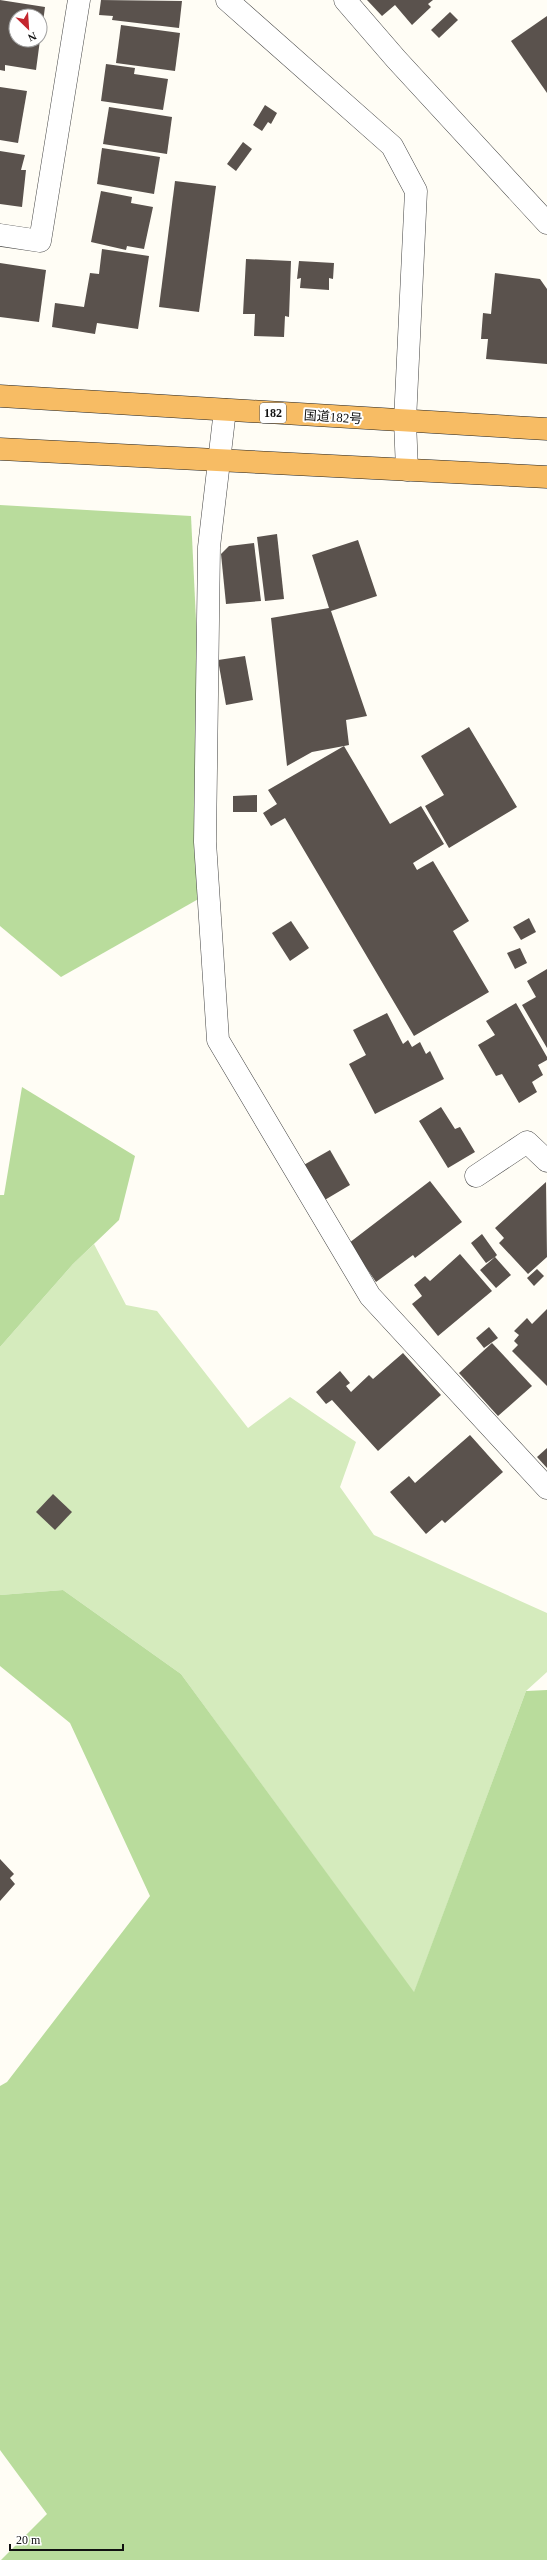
<svg xmlns="http://www.w3.org/2000/svg" width="547" height="2560" font-family="'Times New Roman','Noto Sans JP',serif">
	<style>
		.green { fill: #d5ebbd }
		.forest { fill: #b9dc9c }
		.building { fill: #5a524d }
		.lines { fill: none; stroke-linecap: round; stroke-linejoin: round }
		.minor-casing { stroke: #444; stroke-width: 23 }
		.tertiary-casing { stroke: #444; stroke-width: 23 }
		.trunk-casing { stroke: #222; stroke-width: 23 }
		.minor { stroke: #fff; stroke-width: 22 }
		.tertiary { stroke: #fff; stroke-width: 22 }
		.trunk { stroke: #f7bc64; stroke-width: 22 }
		.labels { text-anchor: middle; dominant-baseline: central; stroke-width: 4; stroke-linejoin: round; paint-order: stroke }
		.shield { fill: #fff; stroke: #585858; stroke-width: 1 }
		.shield-label { font-size: 12px; font-weight: bold; fill: #111 }
		.street-label { font-size: 13px; fill: #111; stroke: #fff }
	</style>
	<rect width="100%" height="100%" fill="#fffdf5"/>
	<polygon class="green" points="94,1244 126,1305 157,1311 248,1428 290,1397 356,1442 340,1487 374,1535 547,1613 547,1672 526,1691 414,1993 181,1674 63,1590 0,1595 0,1347 73,1264"/>
	<g class="forest">
		<polygon points="0,505 191,516 209,893 61,977 0,926"/>
		<polygon points="22,1087 135,1156 119,1220 73,1264 0,1347 0,1195 4,1195"/>
		<polygon points="63,1590 181,1674 414,1992 526,1691 547,1690 547,2560 1,2560 47,2514 0,2450 0,2086 7,2082 150,1896 70,1723 0,1666 0,1595"/>
	</g>
	<g class="building">
		<polygon points="0,0 45,7 41,37 40,16 16,16 16,40 40,40 36,70 5,65 5,71 0,70"/>
		<polygon points="101,0 182,1 179,28 112,20 113,16 99,15"/>
		<polygon points="367,0 433,0 428,4 431,7 412,25 395,5 382,16"/>
		<polygon points="450,12 458,20 439,38 431,30"/>
		<polygon points="547,16 547,93 511,41"/>
		<polygon points="121,25 180,33 175,71 116,63"/>
		<polygon points="106,64 135,68 134,74 168,79 163,110 101,101"/>
		<polygon points="0,87 27,91 18,143 0,140"/>
		<polygon points="265,105 277,113 271,124 268,122 262,131 253,125"/>
		<polygon points="109,107 172,117 167,154 103,144"/>
		<polygon points="243,142 252,149 236,171 227,164"/>
		<polygon points="102,148 160,157 154,194 97,184"/>
		<polygon points="0,151 25,155 21,170 26,170 22,207 0,204"/>
		<polygon points="175,181 216,186 199,312 159,307"/>
		<polygon points="101,191 132,197 131,203 153,207 144,249 127,246 126,250 91,242"/>
		<polygon points="102,249 149,256 138,329 97,323 95,334 52,327 55,303 84,307 90,273 99,274"/>
		<polygon points="246,259 291,261 289,317 285,316 284,337 254,336 255,314 243,314"/>
		<polygon points="299,261 334,263 333,279 329,278 329,290 300,288 301,278 297,279"/>
		<polygon points="0,263 46,270 39,322 0,317"/>
		<polygon points="495,273 540,279 547,289 547,364 486,359 488,339 481,339 483,313 491,314"/>
		<polygon points="277,534 284,599 265,601 257,537"/>
		<polygon points="358,540 377,596 331,611 367,716 346,720 349,745 344,746 390,824 421,806 444,844 413,863 417,870 433,861 469,921 453,931 489,992 414,1036 285,818 271,826 263,813 277,804 268,790 344,746 312,752 287,766 271,618 329,608 312,555"/>
		<polygon points="254,543 261,601 226,604 221,554 229,546"/>
		<polygon points="245,656 253,700 226,705 218,660"/>
		<polygon points="469,727 517,807 449,848 425,806 444,795 421,756"/>
		<polygon points="257,795 257,812 233,812 233,796"/>
		<polygon points="529,918 536,932 521,940 513,927"/>
		<polygon points="291,921 309,948 290,961 272,933"/>
		<polygon points="520,948 527,963 515,969 507,953"/>
		<polygon points="547,969 547,1048 522,1005 536,997 527,981"/>
		<polygon points="516,1003 547,1057 547,1060 538,1065 543,1075 532,1082 537,1092 519,1103 502,1074 496,1076 478,1045 495,1035 486,1021"/>
		<polygon points="387,1013 403,1044 408,1040 412,1047 420,1042 426,1054 430,1051 444,1079 375,1114 349,1064 366,1055 353,1030"/>
		<polygon points="441,1107 455,1129 460,1127 475,1152 448,1168 419,1121"/>
		<polygon points="330,1150 350,1185 323,1201 302,1166"/>
		<polygon points="430,1181 462,1222 415,1258 413,1255 376,1282 349,1243"/>
		<polygon points="546,1182 547,1257 528,1274 499,1243 504,1238 495,1228"/>
		<polygon points="482,1234 497,1255 495,1257 511,1275 496,1288 480,1270 495,1257 486,1263 471,1243"/>
		<polygon points="460,1254 492,1291 438,1336 412,1304 422,1296 414,1285 425,1276 430,1281"/>
		<polygon points="537,1269 544,1276 534,1286 527,1278"/>
		<polygon points="547,1309 547,1386 512,1351 518,1345 514,1341 519,1335 514,1331 527,1318 532,1324"/>
		<polygon points="489,1327 498,1338 484,1348 476,1338"/>
		<polygon points="492,1343 532,1386 498,1416 459,1373"/>
		<polygon points="403,1353 441,1395 378,1451 332,1400 326,1404 316,1392 340,1371 350,1383 346,1386 351,1392 369,1375 373,1379"/>
		<polygon points="470,1435 503,1472 445,1523 442,1520 426,1534 390,1492 409,1476 415,1483"/>
		<polygon points="547,1448 547,1468 537,1457"/>
		<polygon points="53,1494 72,1512 55,1530 36,1512"/>
		<polygon points="0,1859 14,1874 10,1878 15,1884 0,1901"/>
	</g>
	<g class="lines">
		<g class="minor-casing">
			<g id="minor">
				<polyline points="345,0 396,59 547,223"/>
				<polyline points="0,235 40,241 79,0"/>
				<polyline points="225,410 209,547 205,842 218,1040 370,1296 547,1488"/>
				<polyline points="476,1176 527,1142 547,1161"/>
			</g>
		</g>
		<g class="tertiary-casing">
			<polyline id="tertiary" points="227,0 392,146 416,191 405,421 407,470"/>
		</g>
		<g class="trunk-casing">
			<g id="trunk">
				<polyline points="0,396 547,429"/>
				<polyline points="0,449 547,477"/>
			</g>
		</g>
		<use href="#minor" class="minor"/>
		<use href="#tertiary" class="tertiary"/>
		<use href="#trunk" class="trunk"/>
	</g>
	<g class="labels">
		<rect class="shield" x="260" y="403" width="26" height="20" rx="3"/>
		<g class="shield-label">
			<text x="273" y="413">182</text>
		</g>
		<g class="street-label">
			<text transform="translate(333 417) rotate(4)">国道182号</text>
		</g>
	</g>
	<g transform="translate(28 28) rotate(155)"><circle r="19" fill="#ffffff" stroke="#a0a0a0"/>
	<path d="M0-3L7 15L0 10L-7 15Z" fill="#c4262e"/>
	<text y="-6" font-size="11" font-weight="bold" text-anchor="middle" fill="#111111">N</text>
	</g>
	<path d="M10 2544v6h113v-6" fill="none" stroke="#111111" stroke-width="2"/>
	<text x="16" y="2544" font-size="12" fill="#111111" stroke="#ffffff" stroke-width="3" paint-order="stroke">20 m</text>
</svg>
